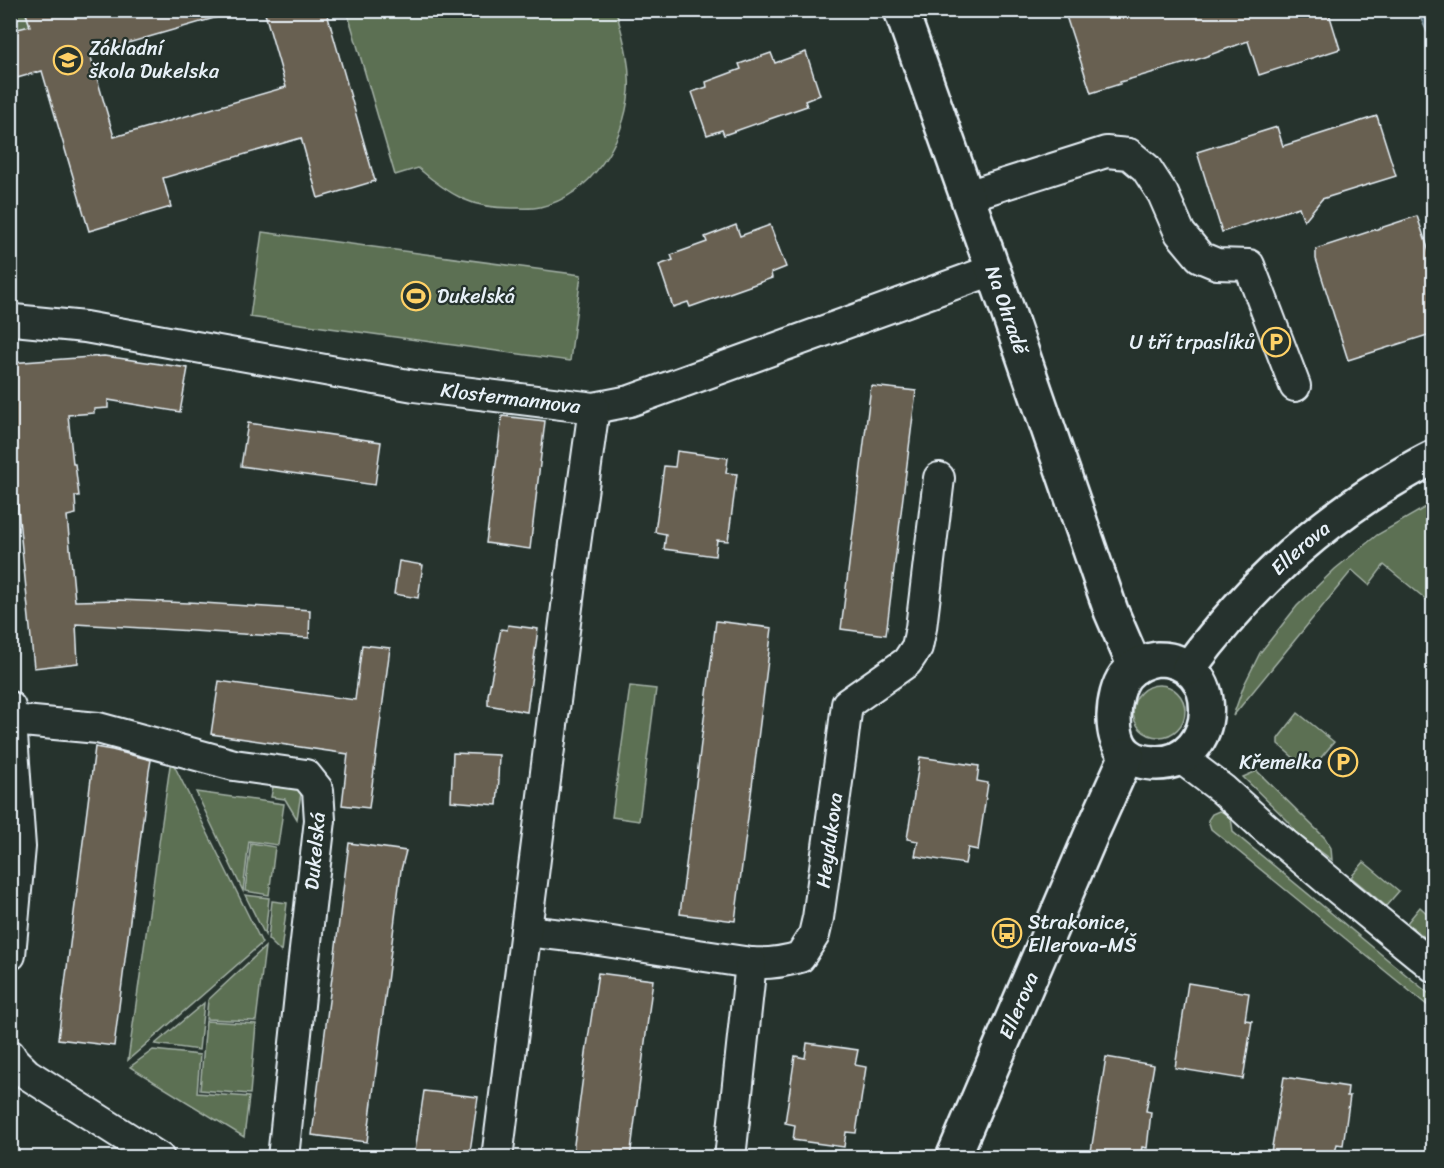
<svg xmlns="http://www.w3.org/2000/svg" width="1444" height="1168" font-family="Sriracha,sans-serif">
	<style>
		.green { fill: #5c6f52; stroke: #a2b0a5; stroke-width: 1.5 }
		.water { fill: #4f6974; stroke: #8c9fa9; stroke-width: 1.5 }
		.building { fill: #686151; stroke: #e8f1f8; stroke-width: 1.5 }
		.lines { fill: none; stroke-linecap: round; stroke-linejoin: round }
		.minor-casing { stroke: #e8f1f8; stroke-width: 34 }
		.tertiary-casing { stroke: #e8f1f8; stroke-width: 38 }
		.minor { stroke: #26332d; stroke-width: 30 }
		.tertiary { stroke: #26332d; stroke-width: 33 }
		.labels { text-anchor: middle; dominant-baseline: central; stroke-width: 4.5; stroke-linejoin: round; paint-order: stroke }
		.poi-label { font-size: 20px; fill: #e8f1f8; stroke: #26332d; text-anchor: start }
		.street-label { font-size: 20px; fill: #e8f1f8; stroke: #26332d }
	</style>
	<rect width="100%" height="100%" fill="#26332d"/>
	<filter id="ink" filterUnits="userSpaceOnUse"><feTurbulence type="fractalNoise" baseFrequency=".0167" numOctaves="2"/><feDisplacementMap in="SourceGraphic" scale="12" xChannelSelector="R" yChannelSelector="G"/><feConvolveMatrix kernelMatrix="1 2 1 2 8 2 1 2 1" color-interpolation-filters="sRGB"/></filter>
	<g filter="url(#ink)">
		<g class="green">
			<polygon points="11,11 25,11 30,26 11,31"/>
			<path d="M 347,11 L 616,11 C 623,37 631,63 629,91 C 624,142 592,195 540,207 C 531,209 521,208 512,208 C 496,208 478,206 463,199 C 446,191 432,180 418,168 L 395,175 Z"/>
			<polygon points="262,232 581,275 570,361 250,317"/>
			<polygon points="1433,503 1433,605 1384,565 1369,585 1352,570 1233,716 1244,685 1260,653 1297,606 1335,569 1377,535"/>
			<circle cx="1159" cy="711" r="26"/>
			<polygon points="630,686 656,689 639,821 612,817"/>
			<polygon points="1298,713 1334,742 1314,766 1311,768 1304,767 1278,744 1278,739 1280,736"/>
			<polygon points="171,759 262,943 128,1060"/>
			<polygon points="1257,771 1325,838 1331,848 1332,860 1296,833 1288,821 1243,777"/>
			<polygon points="275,776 303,780 297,819 285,799 271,797"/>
			<polygon points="196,792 284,804 278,845 249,841 243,891"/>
			<path d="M 1219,811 C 1231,813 1232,821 1233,832 L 1433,997 L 1433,1010 L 1211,829 L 1208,820 L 1212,814 Z"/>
			<polygon points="251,843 275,847 269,895 245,891"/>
			<polygon points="1364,862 1399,891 1386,906 1351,877"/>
			<polygon points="245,895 269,898 265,935"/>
			<polygon points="272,901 287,903 281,952 268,939"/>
			<polygon points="1420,907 1433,919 1433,944 1407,923"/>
			<polygon points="265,947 256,1021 206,1019 208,1000"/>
			<polygon points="204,1003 199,1050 155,1044"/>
			<polygon points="206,1021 256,1024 250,1094 200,1090"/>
			<polygon points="153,1050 200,1055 197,1093 249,1097 244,1137 130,1067"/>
		</g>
		<polygon class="water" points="1417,11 1433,11 1433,44"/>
		<g class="building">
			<polygon points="25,10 217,10 218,17 90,54 114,137 286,87 264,10 326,10 375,181 318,198 301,138 163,178 171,207 89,231 42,71 10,80 10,31 30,26"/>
			<polygon points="1064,10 1328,10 1340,49 1259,75 1248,41 1196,60 1120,82 1120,84 1091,93"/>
			<polygon points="806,52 820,95 805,101 807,106 724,135 722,130 707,135 692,92 707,87 706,82 741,69 739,64 771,53 775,63"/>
			<polygon points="1377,116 1396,176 1322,199 1304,221 1299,207 1222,232 1197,152 1277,127 1283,146"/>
			<polygon points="1417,216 1434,266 1434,333 1348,360 1316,259 1316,249"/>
			<polygon points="736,225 740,236 770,225 786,267 771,273 772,278 690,307 688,302 673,307 659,265 673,260 671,255 707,242 705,237"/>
			<polygon points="104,356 188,368 180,412 108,400 108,408 94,409 94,413 68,415 73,464 75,464 79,496 75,496 76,514 67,516 75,601 119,600 189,603 189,602 310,610 309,638 76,624 78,663 34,668 19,519 10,411 10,363"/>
			<polygon points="871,386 916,391 886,635 841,629"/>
			<polygon points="502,416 545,421 530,549 486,543"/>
			<polygon points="248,423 381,442 375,485 241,466"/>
			<polygon points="677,451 728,458 726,473 737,474 728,541 717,540 715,556 664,549 666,534 655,532 664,466 675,467"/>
			<polygon points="399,561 423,565 418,598 394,594"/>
			<polygon points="716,621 772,628 735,921 680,914"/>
			<polygon points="508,625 538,629 527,712 488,705 488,695 501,629 507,630"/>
			<polygon points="362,645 390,648 369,808 342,805 348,754 211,734 219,681 355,700"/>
			<polygon points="95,747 112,750 151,760 149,771 114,1046 58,1039"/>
			<polygon points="453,753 499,755 498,779 499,779 497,805 451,801"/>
			<polygon points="920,757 979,766 977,781 988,783 978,850 968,848 965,864 915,856 918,841 907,839"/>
			<polygon points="349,843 406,851 401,870 367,1142 312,1135"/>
			<polygon points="598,973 653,980 630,1158 574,1158 573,1152 587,1046"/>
			<polygon points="1188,983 1249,993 1245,1020 1252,1021 1243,1079 1175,1068"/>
			<polygon points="807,1043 858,1050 855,1065 866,1067 856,1133 846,1132 844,1147 793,1140 795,1125 785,1123 795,1056 805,1058"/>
			<polygon points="1106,1057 1154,1065 1146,1111 1151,1112 1147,1148 1142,1147 1140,1158 1090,1158"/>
			<polygon points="1284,1077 1348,1087 1347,1096 1350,1096 1343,1145 1337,1144 1334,1158 1270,1158"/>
			<polygon points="424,1091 478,1097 469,1158 414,1158"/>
		</g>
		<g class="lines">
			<g class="minor-casing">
				<g id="minor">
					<polyline points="967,196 1106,152 1129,154 1146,168 1163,194 1180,233 1200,257 1217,264 1249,265 1295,386"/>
					<path id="s1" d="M 10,321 L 14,320 L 85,327 L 414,386 L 594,408 L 630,401 L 993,270"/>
					<polyline points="10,707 20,847 10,955"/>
					<polyline points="12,720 98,728 234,765 306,775 318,790 320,820 302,976 283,1158"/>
					<polyline points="1181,758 1222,789 1262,825 1331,883 1434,967"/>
					<path id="s2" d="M 526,931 L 579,937 L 751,963 C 768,964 784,962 800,957 L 814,935 L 818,918 L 841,753 L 847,704 L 907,662 L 917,647 L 921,628 L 939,478"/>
					<polyline points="10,1055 13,1060 27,1074 159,1158"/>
					<polyline points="497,1158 575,544 594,408"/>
					<polyline points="730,1158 751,963"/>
				</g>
			</g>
			<g class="tertiary-casing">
				<g id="tertiary">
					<path id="s3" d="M 901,10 L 1008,312 L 1111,611 L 1135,667"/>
					<path d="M 1157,659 C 1226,658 1220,763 1157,763 C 1147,763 1135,761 1127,754 C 1108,739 1112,694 1125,676 C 1133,666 1145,661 1157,659 Z"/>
					<path id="s4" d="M 1189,668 C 1243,595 1308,532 1386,484 C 1401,475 1417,465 1434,457"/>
					<path id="s5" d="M 953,1158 L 1091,835 L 1127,755"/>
				</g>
			</g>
			<use href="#minor" class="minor"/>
			<use href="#tertiary" class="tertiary"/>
		</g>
	</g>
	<defs>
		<g id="school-ring" transform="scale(1.5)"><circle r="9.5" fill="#26332d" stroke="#ffd166" stroke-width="1.5"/><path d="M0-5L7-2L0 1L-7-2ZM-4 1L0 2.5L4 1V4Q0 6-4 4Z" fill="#ffd166"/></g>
		<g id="stadium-ring" transform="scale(1.5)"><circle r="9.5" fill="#26332d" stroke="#ffd166" stroke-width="1.5"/><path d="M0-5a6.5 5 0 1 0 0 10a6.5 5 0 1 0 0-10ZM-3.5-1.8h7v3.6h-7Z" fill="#ffd166"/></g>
		<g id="parking-ring" transform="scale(1.5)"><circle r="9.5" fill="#26332d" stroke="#ffd166" stroke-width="1.5"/><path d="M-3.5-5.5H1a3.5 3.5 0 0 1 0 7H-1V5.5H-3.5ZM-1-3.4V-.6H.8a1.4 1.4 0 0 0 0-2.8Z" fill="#ffd166"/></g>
		<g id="bus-ring" transform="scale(1.5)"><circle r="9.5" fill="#26332d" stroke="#ffd166" stroke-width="1.5"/><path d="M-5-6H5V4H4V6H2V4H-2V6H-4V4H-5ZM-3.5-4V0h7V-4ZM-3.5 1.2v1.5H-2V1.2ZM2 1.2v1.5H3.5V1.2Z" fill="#ffd166"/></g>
	</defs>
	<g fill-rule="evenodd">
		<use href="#school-ring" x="68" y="60"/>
		<use href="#stadium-ring" x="416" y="296"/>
		<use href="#parking-ring" x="1276" y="342"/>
		<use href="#parking-ring" x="1343" y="762"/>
		<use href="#bus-ring" x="1007" y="933"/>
	</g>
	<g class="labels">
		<g class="poi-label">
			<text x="89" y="48">Základní<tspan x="89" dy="23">škola Dukelska</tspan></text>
			<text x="437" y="296">Dukelská</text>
			<text x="1255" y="342" text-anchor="end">U tří trpaslíků</text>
			<text x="1322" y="762" text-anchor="end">Křemelka</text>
			<text x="1028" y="922">Strakonice,<tspan x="1028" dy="23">Ellerova-MŠ</tspan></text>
		</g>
		<g class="street-label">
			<text stroke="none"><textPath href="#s3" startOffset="318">Na Ohradě</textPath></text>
			<text stroke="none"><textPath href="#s1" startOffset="507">Klostermannova</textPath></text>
			<text stroke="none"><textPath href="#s4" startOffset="164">Ellerova</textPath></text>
			<text stroke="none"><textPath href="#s2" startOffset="399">Heydukova</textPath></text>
			<text transform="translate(315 851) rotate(-85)">Dukelská</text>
			<text stroke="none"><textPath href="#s5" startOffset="166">Ellerova</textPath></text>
		</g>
	</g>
	<rect width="1444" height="1168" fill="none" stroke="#26332d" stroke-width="36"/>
	<rect x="18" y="18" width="1408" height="1132" fill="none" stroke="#e8f1f8" stroke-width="2" filter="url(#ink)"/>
</svg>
